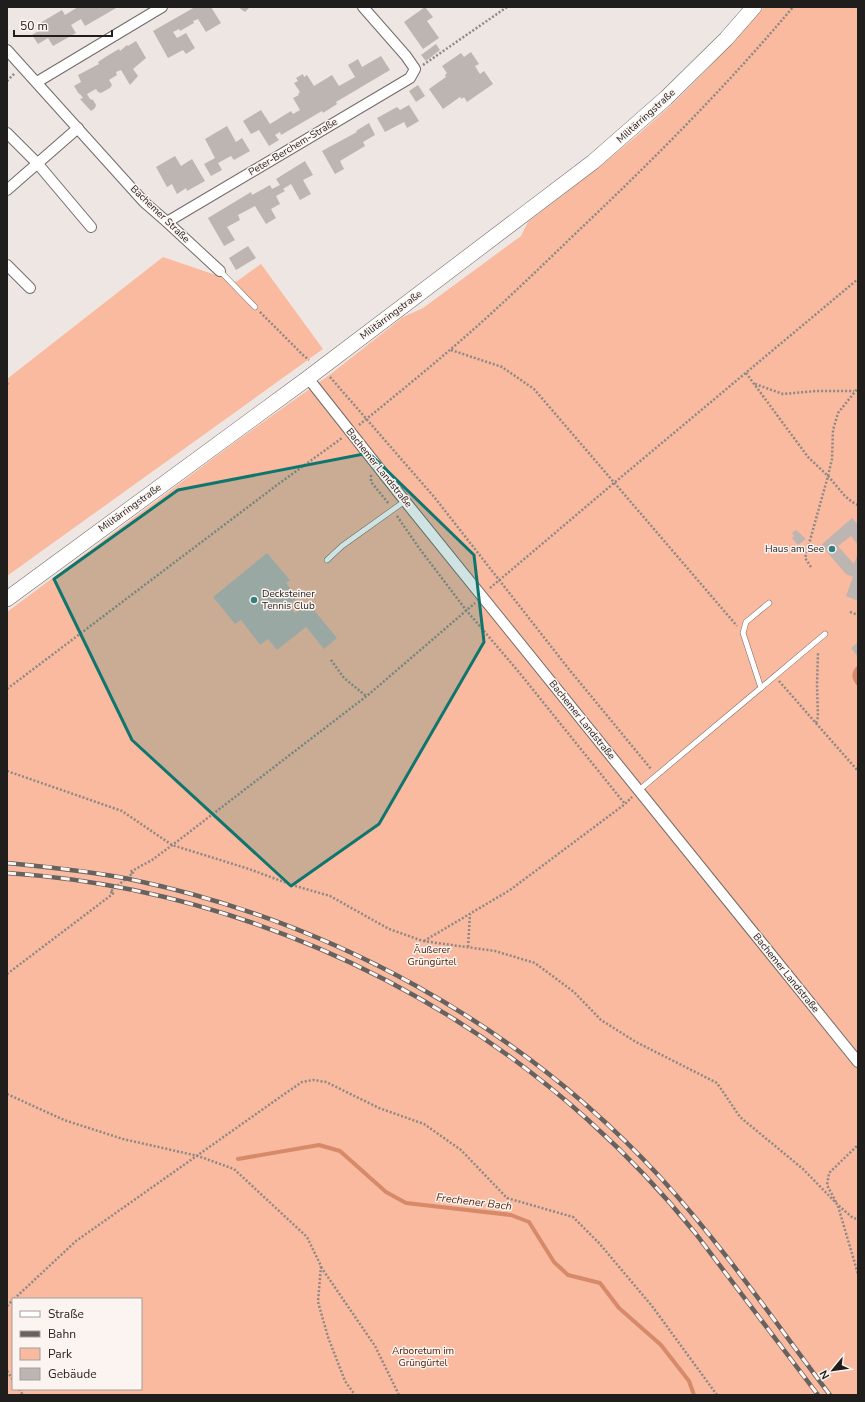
<svg xmlns="http://www.w3.org/2000/svg" width="865" height="1402" font-family="'Nunito Sans',sans-serif">
	<style>
		.green { fill: #f9ba9f; fill-rule: evenodd }
		.water { fill: #d78a69 }
		.lines { fill: none; stroke-linecap: round; stroke-linejoin: round }
		.stream { stroke: #d78a69; stroke-width: 4 }
		.building { fill: #bdb5b2 }
		.service-casing { stroke: #726b68; stroke-width: 6 }
		.minor-casing { stroke: #726b68; stroke-width: 12 }
		.secondary-casing { stroke: #726b68; stroke-width: 16 }
		.path { stroke: #8d8885; stroke-width: 2.5; stroke-dasharray: 2 2; stroke-linecap: butt }
		.service { stroke: #fff; stroke-width: 5 }
		.minor { stroke: #fff; stroke-width: 10 }
		.secondary { stroke: #fff; stroke-width: 15 }
		.rail-casing { stroke: #66625f; stroke-width: 4.5 }
		.rail { stroke: #fcf4f0; stroke-width: 3; stroke-dasharray: 9; stroke-linecap: butt }
		.marked { fill: #0f766e; fill-opacity: 0.2; stroke: #0f766e; stroke-width: 3; stroke-linejoin: round }
		.poi-dot { fill: #357e7d; stroke: #fcf4f0; stroke-width: 1.5 }
		.labels { text-anchor: middle; dominant-baseline: central; stroke-width: 3; stroke-linejoin: round; paint-order: stroke }
		.street-label { font-size: 10px; fill: #201e1c; stroke: #fcf4f0 }
		.poi-label { font-size: 10px; fill: #201e1c; stroke: #fcf4f0; text-anchor: end }
		.park-label { font-size: 10px; fill: #53220a; stroke: #fcf4f0 }
		.water-label { font-size: 11px; font-style: italic; fill: #5c2a13; stroke: #fcf4f0 }
	</style>
	<rect width="100%" height="100%" fill="#eee6e3"/>
	<g class="green">
		<path d="M 764,7 L 858,7 L 858,1395 L 7,1395 L 7,612 L 238,440 L 332,373 L 403,317 L 423,308 L 521,236 L 528,222 C 576,185 625,148 670,106 C 703,75 734,41 764,7 ZM 13,1299 L 141,1299 L 141,1389 L 13,1389 Z"/>
		<polygon points="163,257 236,282 261,264 323,349 7,576 7,379"/>
	</g>
	<path class="water" d="M 858,665 L 858,687 C 851,678 850,673 858,665 Z"/>
	<g class="lines">
		<polyline class="stream" points="238,1159 319,1145 340,1151 386,1192 406,1203 511,1215 529,1222 554,1262 568,1275 600,1283 619,1308 661,1345 689,1381 694,1395"/>
	</g>
	<g class="building">
		<polygon points="78,7 118,7 85,26 81,19 71,25 76,33 53,46 48,38 38,44 32,35 43,28 40,23 62,10 65,15"/>
		<polygon points="195,7 211,7 221,23 206,32 198,19 193,21 194,23 180,31 179,29 173,32 177,38 186,33 195,48 186,54 183,50 168,58 153,31"/>
		<polygon points="238,7 250,7 245,12"/>
		<polygon points="425,7 433,17 427,21 439,38 423,49 404,22"/>
		<polygon points="136,41 146,58 133,69 138,76 130,85 121,70 116,72 117,75 109,80 112,85 110,88 101,93 98,92 96,89 87,94 90,99 93,100 96,105 95,108 91,111 80,99 83,98 80,94 79,94 74,86 81,82 78,75 99,64 98,62 107,56 119,49 120,51 127,45 128,46"/>
		<polygon points="436,44 440,50 426,61 421,55"/>
		<polygon points="471,52 479,64 475,66 480,74 484,71 493,84 467,102 464,97 462,99 460,97 443,109 429,89 446,77 445,75 447,73 442,66 461,53 464,57"/>
		<polygon points="381,56 390,70 336,102 337,104 323,113 322,111 281,135 280,132 275,135 279,140 269,146 259,130 251,134 243,121 261,110 270,124 291,111 293,114 300,110 293,98 299,95 298,94 300,92 294,83 298,81 296,78 303,74 304,77 307,75 314,86 332,75 339,86 355,77 348,65 358,59 362,67"/>
		<polygon points="418,85 425,96 416,102 409,91"/>
		<polygon points="409,105 419,121 407,128 404,122 385,132 377,118 397,107 400,110"/>
		<polygon points="369,123 375,135 363,142 365,146 340,161 344,169 335,174 322,151 357,132 356,131"/>
		<polygon points="227,126 236,142 242,138 250,151 234,160 231,156 218,163 222,170 211,176 204,164 215,158 205,139"/>
		<polygon points="175,156 181,166 192,159 205,181 187,191 186,188 177,194 172,184 167,187 156,167"/>
		<polygon points="305,161 313,175 303,180 311,194 300,200 291,184 283,189 285,191 276,196 280,204 271,209 276,218 266,224 255,206 238,215 240,220 227,227 235,240 224,246 208,218 251,192 252,195 270,185 272,189 280,185 276,179"/>
		<polygon points="248,246 256,258 236,270 229,258"/>
		<polygon points="852,518 858,525 858,545 851,536 838,546 854,564 858,553 858,601 846,596 853,577 846,574 821,545"/>
		<polygon points="796,530 806,539 798,545 792,538 794,536 792,533"/>
		<polygon points="267,553 290,580 286,583 298,597 288,605 295,613 308,603 337,638 324,649 306,627 277,650 268,639 260,645 241,620 235,624 213,597"/>
		<polygon points="858,642 858,657 851,648"/>
	</g>
	<g class="lines">
		<g class="service-casing">
			<g id="service">
				<polyline points="220,271 255,307"/>
				<polyline points="327,560 342,546 405,501"/>
				<polyline points="761,688 743,633 746,622 769,603"/>
				<polyline points="638,791 825,634"/>
			</g>
		</g>
		<g class="minor-casing">
			<g id="minor">
				<polyline points="7,50 144,202 167,222 220,271"/>
				<polyline points="37,82 162,7"/>
				<polyline points="7,133 37,163 91,227"/>
				<polyline points="7,190 78,128"/>
				<polyline points="167,222 410,78 415,69 406,56 363,7"/>
				<polyline points="7,265 30,288"/>
				<polyline points="308,378 405,501 858,1062"/>
			</g>
		</g>
		<g class="secondary-casing">
			<polyline id="secondary" points="7,599 308,378 593,162 666,98 726,39 754,7"/>
		</g>
		<g class="path">
			<polyline points="423,65 507,7"/>
			<polyline points="7,81 14,74"/>
			<polyline points="260,312 303,355 309,360"/>
			<polyline points="451,350 502,367 534,389 737,626"/>
			<polyline points="746,373 808,457 828,476 845,496 852,502 858,505"/>
			<polyline points="330,377 435,498 568,668 651,769"/>
			<polyline points="7,383 8,385 7,386"/>
			<polyline points="755,384 783,394 816,391 854,391"/>
			<path d="M 359,425 C 401,391 444,356 484,320 C 516,291 546,262 577,232 C 652,161 726,87 793,7"/>
			<polyline points="371,475 371,482 389,504"/>
			<polyline points="397,516 419,548 466,610 518,671 625,804"/>
			<polyline points="811,567 805,558 828,476 832,459 833,430 838,413 858,388"/>
			<polyline points="490,588 614,483 858,279"/>
			<polyline points="850,612 858,615"/>
			<polyline points="331,660 344,678 366,696"/>
			<polyline points="779,681 858,771"/>
			<polyline points="7,689 277,485 342,438"/>
			<polyline points="816,723 818,717 817,685 818,652"/>
			<polyline points="7,771 122,811 172,845 249,869 292,885 330,896 389,929 423,941 495,951 535,963 574,992 601,1020 636,1042 717,1083 740,1117 803,1169 838,1205 853,1218 858,1219"/>
			<polyline points="424,941 510,890 625,804 632,797"/>
			<polyline points="468,947 470,914"/>
			<polyline points="7,974 114,893 110,892 133,873 130,872 152,860 179,840 368,695 475,603"/>
			<polyline points="7,1094 64,1120 123,1139 198,1156 234,1169 307,1237 321,1266 318,1302 328,1337 345,1381 355,1395"/>
			<polyline points="836,1202 827,1185 829,1173 858,1145"/>
			<polyline points="838,1206 858,1274"/>
			<polyline points="321,1267 375,1346 399,1395"/>
			<polyline points="14,1299 76,1241 283,1095 302,1082 313,1080 326,1082 379,1108 424,1124 461,1150 507,1198 573,1217 599,1243 652,1306 717,1395"/>
			<polyline points="7,1306 13,1300"/>
			<polyline points="7,1371 13,1380"/>
			<polyline points="19,1389 23,1395"/>
		</g>
		<use href="#service" class="service"/>
		<use href="#minor" class="minor"/>
		<use href="#secondary" class="secondary"/>
		<g class="rail-casing">
			<g id="rail">
				<path d="M 7,863 C 48,867 89,871 129,879 C 331,921 520,1025 660,1177 C 722,1245 775,1322 830,1395"/>
				<path d="M 7,873 C 221,887 429,977 588,1120 C 627,1155 663,1193 696,1234 L 818,1395"/>
			</g>
		</g>
		<use href="#rail" class="rail"/>
	</g>
	<path class="marked" d="M 369,453 L 474,555 L 484,642 L 379,824 L 291,886 L 132,740 L 54,579 L 178,490 Z"/>
	<g class="poi-dot">
		<circle cx="832" cy="549" r="4"/>
		<circle cx="254" cy="600" r="4"/>
	</g>
	<g class="labels">
		<g class="street-label">
			<text transform="translate(646 116) rotate(-42)">Militärringstraße</text>
			<text transform="translate(293 147) rotate(-31)">Peter-Berchem-Straße</text>
			<text transform="translate(160 214) rotate(44)">Bachemer Straße</text>
			<text transform="translate(391 315) rotate(-37)">Militärringstraße</text>
			<text transform="translate(379 468) rotate(51)">Bachemer Landstraße</text>
			<text transform="translate(130 508) rotate(-36)">Militärringstraße</text>
			<text transform="translate(582 720) rotate(51)">Bachemer Landstraße</text>
			<text transform="translate(786 973) rotate(51)">Bachemer Landstraße</text>
		</g>
		<g class="poi-label">
			<text x="824" y="549">Haus am See</text>
			<text x="262" y="594" text-anchor="start">Decksteiner<tspan x="262" dy="12">Tennis Club</tspan></text>
		</g>
		<g class="park-label">
			<text x="432" y="950">Äußerer<tspan x="432" dy="12">Grüngürtel</tspan></text>
			<text x="423" y="1351">Arboretum im<tspan x="423" dy="12">Grüngürtel</tspan></text>
		</g>
		<g class="water-label">
			<text transform="translate(474 1202) rotate(7)">Frechener Bach</text>
		</g>
	</g>
	<rect width="865" height="1402" fill="none" stroke="#201e1c" stroke-width="16"/>
	<rect x="12" y="1298" width="130" height="92" fill="#fcf4f0" stroke="#a49e9b"/>
	<rect x="20" y="1311" width="20" height="6" fill="#ffffff" stroke="#a49e9b"/>
	<text x="48" y="1318" font-size="12" fill="#201e1c">Straße</text>
	<rect x="20" y="1331" width="20" height="6" fill="#66625f" stroke="#a49e9b"/>
	<text x="48" y="1338" font-size="12" fill="#201e1c">Bahn</text>
	<rect x="20" y="1348" width="20" height="12" fill="#f9ba9f" stroke="#a49e9b"/>
	<text x="48" y="1358" font-size="12" fill="#201e1c">Park</text>
	<rect x="20" y="1368" width="20" height="12" fill="#bdb5b2" stroke="#a49e9b"/>
	<text x="48" y="1378" font-size="12" fill="#201e1c">Gebäude</text>
	<g transform="translate(833 1370) rotate(241)" stroke="#fcf4f0" stroke-width="3" paint-order="stroke">
	<path d="M0-3L7 15L0 10L-7 15Z" fill="#201e1c"/>
	<text y="-6" font-size="11" font-weight="bold" text-anchor="middle" fill="#201e1c">N</text>
	</g>
	<path d="M14 30v6h98v-6" fill="none" stroke="#201e1c" stroke-width="2"/>
	<text x="20" y="30" font-size="12" fill="#201e1c" stroke="#fcf4f0" stroke-width="3" paint-order="stroke">50 m</text>
</svg>
